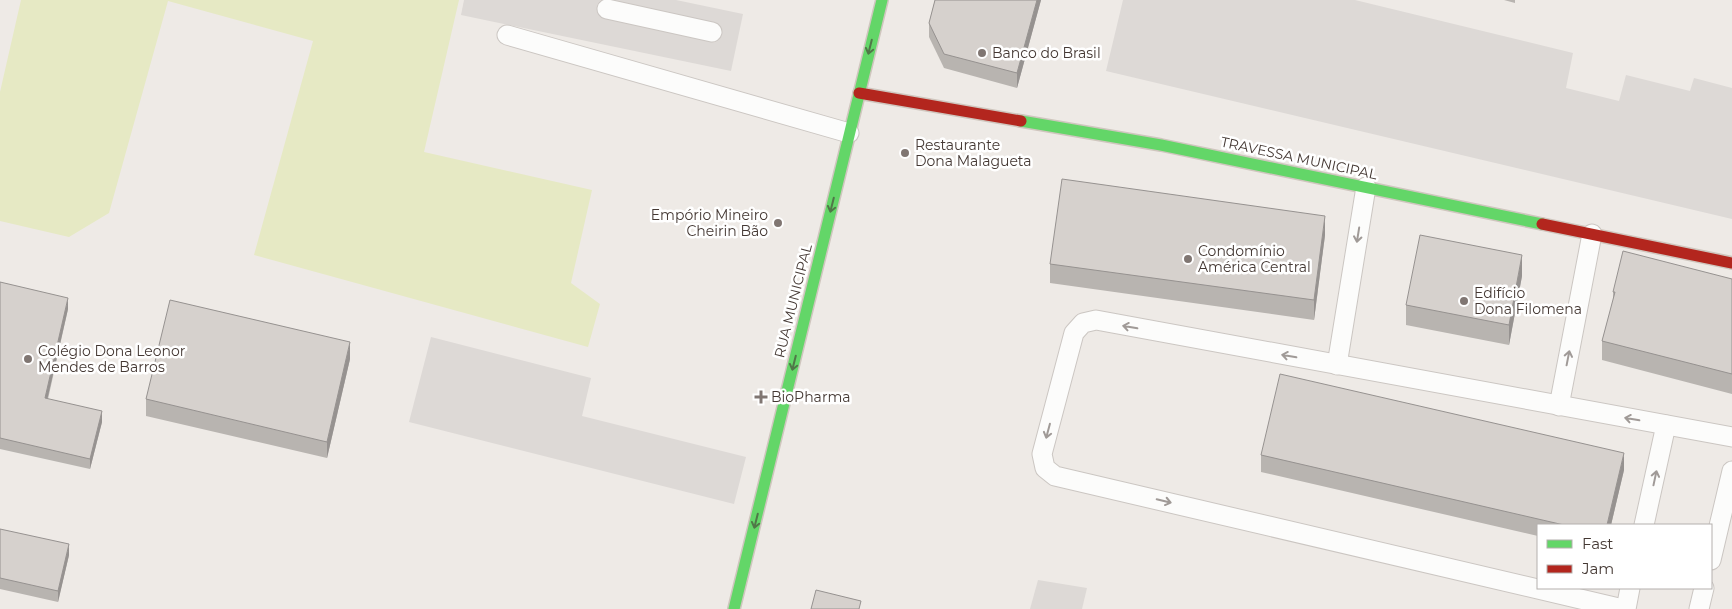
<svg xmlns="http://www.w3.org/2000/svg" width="1732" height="609" font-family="Montserrat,sans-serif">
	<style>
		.green { fill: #e6e9c4 }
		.parking { fill: #ddd9d6 }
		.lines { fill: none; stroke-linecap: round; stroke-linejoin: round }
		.lane-casing { stroke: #cbc6c2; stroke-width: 21 }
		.fast-casing { stroke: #cfc6be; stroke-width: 14 }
		.jam-casing { stroke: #cfc6be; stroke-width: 14 }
		.lane { stroke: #fcfcfb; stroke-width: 19 }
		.fast { stroke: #63d668; stroke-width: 11 }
		.jam { stroke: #b3261e; stroke-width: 11 }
		.wall { fill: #b8b4b0 }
		.shaded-wall { fill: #969290 }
		.building { fill: #d6d1cd; stroke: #969290 }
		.oneway { stroke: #507748 }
		.oneway2 { stroke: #a09a97 }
		.poi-dot { fill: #807672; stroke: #fff; stroke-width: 2 }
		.labels { text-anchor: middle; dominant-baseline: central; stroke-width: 5; stroke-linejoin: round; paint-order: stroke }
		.poi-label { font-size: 14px; fill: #443833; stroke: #fff; text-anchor: start }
		.street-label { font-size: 14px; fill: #443833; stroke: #fff }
	</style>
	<rect width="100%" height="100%" fill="#eeeae6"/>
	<polygon class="green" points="21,0 459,0 424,152 592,190 571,283 600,304 588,347 254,255 313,41 168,1 109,213 69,237 0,221 0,92"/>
	<g class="parking">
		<polygon points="464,0 676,0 743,14 731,71 461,15"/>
		<polygon points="1123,0 1355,0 1573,53 1566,88 1619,101 1626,75 1690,91 1694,78 1732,88 1732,219 1106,71"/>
		<polygon points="431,337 591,378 582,416 746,457 734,504 409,422"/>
		<polygon points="1038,580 1087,588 1082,609 1030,609"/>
	</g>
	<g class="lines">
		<g class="lane-casing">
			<g id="lane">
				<polyline points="607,9 712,32"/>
				<polyline points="507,35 849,133"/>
				<polyline points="1337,365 1366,187"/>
				<polyline points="1559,406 1592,234"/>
				<polyline points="1644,525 1666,425"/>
				<polyline points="1711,560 1732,471"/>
				<polyline points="1623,609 1055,476 1045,468 1042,454 1074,333 1083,323 1096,320 1732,437"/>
				<polyline points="1626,609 1630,588"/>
				<polyline points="1699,609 1704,588"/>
			</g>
		</g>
		<g class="fast-casing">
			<g id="fast">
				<polyline points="1021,121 1161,145 1542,224"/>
				<polyline points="734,609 882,0"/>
			</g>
		</g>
		<g class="jam-casing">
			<g id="jam">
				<polyline points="859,93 1021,121"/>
				<polyline points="1542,224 1732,263"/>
			</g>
		</g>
		<use href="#lane" class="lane"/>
		<use href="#fast" class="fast"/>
		<use href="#jam" class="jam"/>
	</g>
	<g class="wall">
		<polygon points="935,0 1041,0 1017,88 944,68 929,37 929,23"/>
		<polygon points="1504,0 1515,0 1515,3"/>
		<polygon points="1325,235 1314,320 1050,283 1050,264"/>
		<polygon points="1522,276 1509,345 1406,325 1406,305"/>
		<polygon points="1732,279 1732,394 1602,360 1602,341 1613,302 1613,292"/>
		<polygon points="0,282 68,309 48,399 102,422 90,469 0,449"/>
		<polygon points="350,359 327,458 146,416 146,399"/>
		<polygon points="1261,455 1624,470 1611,525 1538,525 1538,536 1261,472"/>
		<polygon points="0,529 69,555 58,602 0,589"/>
	</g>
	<g class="shaded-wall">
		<polygon points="1037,0 1041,0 1017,88 1017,73"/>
		<polygon points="1325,216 1325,235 1314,320 1314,300"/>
		<polygon points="1522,255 1522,276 1509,345 1509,325"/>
		<polygon points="68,298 68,309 45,409 45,398"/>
		<polygon points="350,342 350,359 327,458 327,442"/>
		<polygon points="102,411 102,422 90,469 90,459"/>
		<polygon points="1624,453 1624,470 1611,525 1607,525"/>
		<polygon points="69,544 69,555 58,602 58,591"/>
	</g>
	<g class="building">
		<polygon points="935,0 1037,0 1017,73 944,54 929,23"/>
		<polygon points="1062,179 1325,216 1314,300 1050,264"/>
		<polygon points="1420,235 1522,255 1509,325 1406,305"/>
		<polygon points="1623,251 1732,279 1732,374 1602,341 1615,292 1613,292"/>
		<polygon points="0,282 68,298 45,398 102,411 90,459 0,438"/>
		<polygon points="170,300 350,342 327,442 146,399"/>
		<polygon points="1280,374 1624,453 1607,525 1564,525 1261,455"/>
		<polygon points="0,529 69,544 58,591 0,578"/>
		<polygon points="816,590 861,601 859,609 811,609"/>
	</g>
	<defs><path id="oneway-shaft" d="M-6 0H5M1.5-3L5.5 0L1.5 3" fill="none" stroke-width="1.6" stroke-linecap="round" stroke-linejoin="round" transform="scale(1.25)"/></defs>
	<g class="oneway">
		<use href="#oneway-shaft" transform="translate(870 47) rotate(104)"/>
		<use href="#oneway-shaft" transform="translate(832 205) rotate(104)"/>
		<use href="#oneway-shaft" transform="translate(794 363) rotate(104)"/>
		<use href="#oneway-shaft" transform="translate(756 521) rotate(104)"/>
	</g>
	<g class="oneway2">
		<use href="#oneway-shaft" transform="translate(1358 235) rotate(99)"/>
		<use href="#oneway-shaft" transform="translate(1130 327) rotate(-170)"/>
		<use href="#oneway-shaft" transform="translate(1289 356) rotate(-170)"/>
		<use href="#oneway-shaft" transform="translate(1568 358) rotate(-79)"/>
		<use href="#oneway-shaft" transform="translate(1632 419) rotate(-170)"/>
		<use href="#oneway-shaft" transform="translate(1048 431) rotate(105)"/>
		<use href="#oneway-shaft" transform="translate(1655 478) rotate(-78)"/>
		<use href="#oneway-shaft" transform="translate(1164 501) rotate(13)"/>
	</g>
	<g class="poi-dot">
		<circle cx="982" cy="53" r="5"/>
		<circle cx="905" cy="153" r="5"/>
		<circle cx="778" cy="223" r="5"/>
		<circle cx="1188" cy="259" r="5"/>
		<circle cx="1464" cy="301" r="5"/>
		<circle cx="28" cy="359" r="5"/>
		<path d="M758.5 389.5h5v5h5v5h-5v5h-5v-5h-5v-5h5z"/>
	</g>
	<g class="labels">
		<g class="poi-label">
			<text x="992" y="53">Banco do Brasil</text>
			<text x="915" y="145">Restaurante<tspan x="915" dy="16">Dona Malagueta</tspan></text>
			<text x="768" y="215" text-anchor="end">Empório Mineiro<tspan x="768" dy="16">Cheirin Bão</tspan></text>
			<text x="1198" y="251">Condomínio<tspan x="1198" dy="16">América Central</tspan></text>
			<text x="1474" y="293">Edifício<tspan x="1474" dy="16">Dona Filomena</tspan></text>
			<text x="38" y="351">Colégio Dona Leonor<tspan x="38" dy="16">Mendes de Barros</tspan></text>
			<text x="771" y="397">BioPharma</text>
		</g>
		<g class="street-label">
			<text transform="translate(1299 158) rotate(12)">TRAVESSA MUNICIPAL</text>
			<text transform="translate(793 301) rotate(-76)">RUA MUNICIPAL</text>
		</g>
	</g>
	<rect x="1537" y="524" width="175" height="65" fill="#ffffff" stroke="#b4afad"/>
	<rect x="1547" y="540" width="25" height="8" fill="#63d668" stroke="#b4afad"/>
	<text x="1582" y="549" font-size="15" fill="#443833">Fast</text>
	<rect x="1547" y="565" width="25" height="8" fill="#b3261e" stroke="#b4afad"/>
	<text x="1582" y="574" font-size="15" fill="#443833">Jam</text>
</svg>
